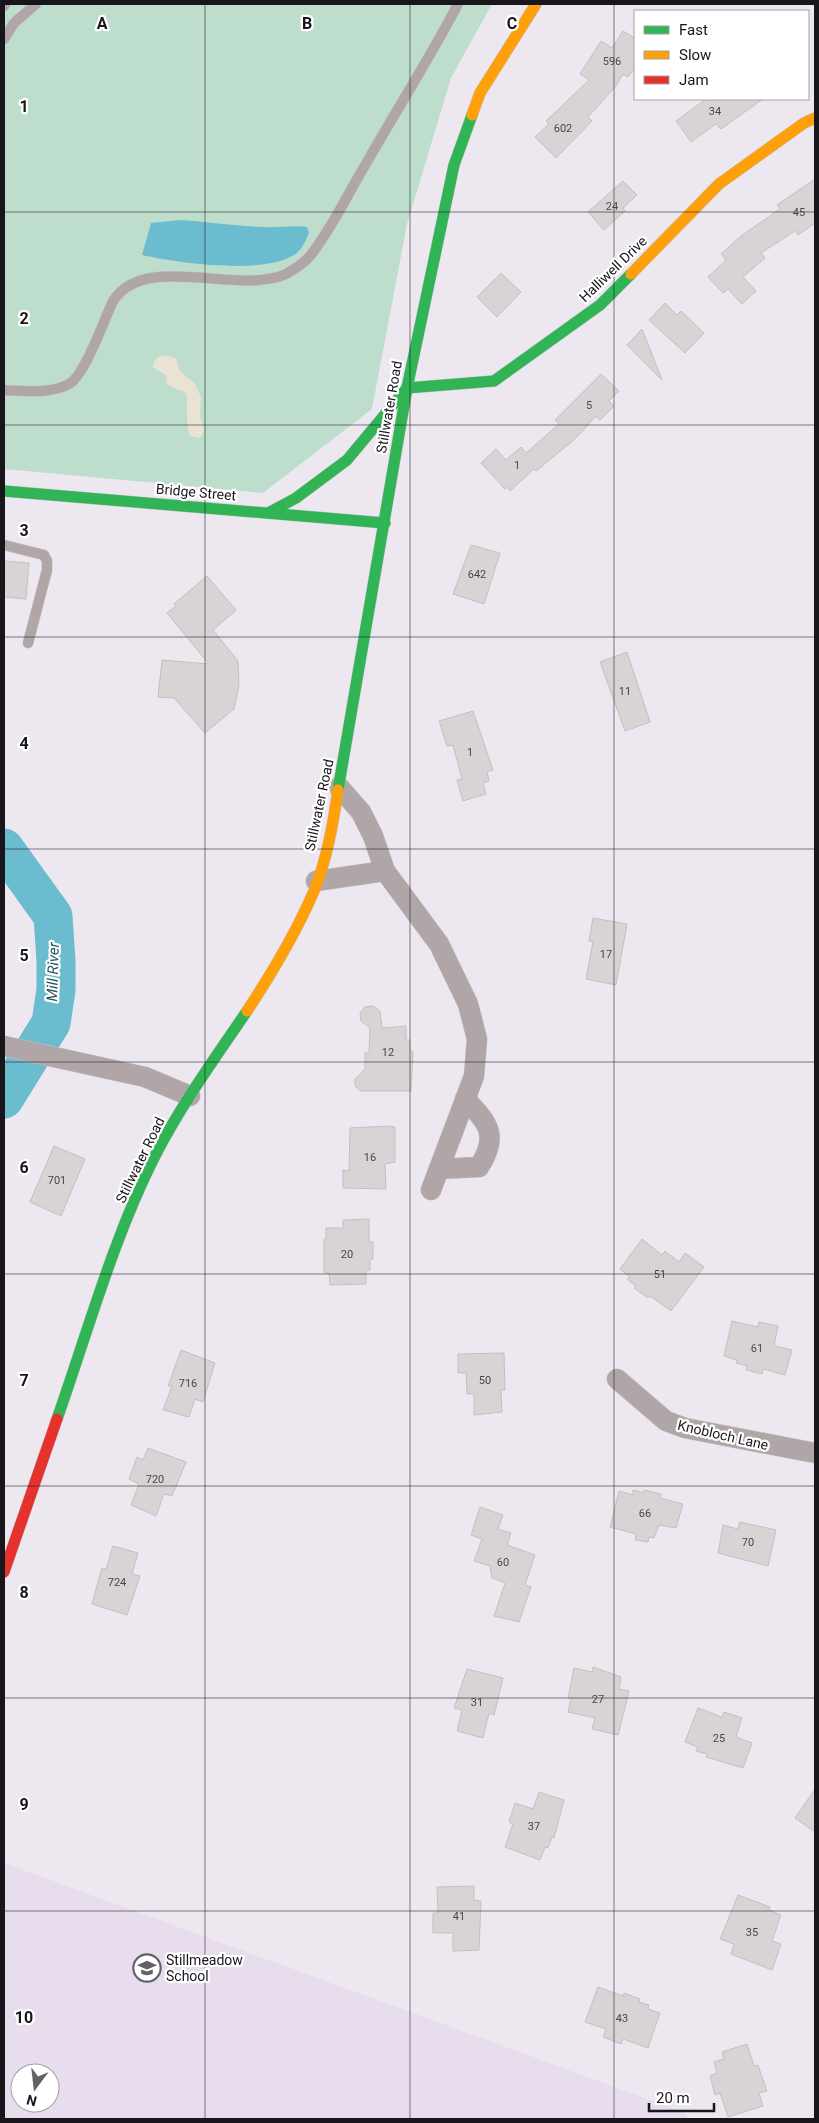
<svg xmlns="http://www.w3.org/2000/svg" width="819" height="2123" font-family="Roboto,sans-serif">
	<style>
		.built { fill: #e7dded; fill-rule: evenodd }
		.green { fill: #bddecd }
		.sand { fill: #eae2d2 }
		.water { fill: #6cbccf }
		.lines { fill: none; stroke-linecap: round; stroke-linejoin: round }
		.river { stroke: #6cbccf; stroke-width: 39 }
		.building { fill: #d8d3d4; stroke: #c4bfc0 }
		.lane-casing { stroke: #c7c3c9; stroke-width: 11 }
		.street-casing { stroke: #c7c3c9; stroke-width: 21 }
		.fast-casing { stroke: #c7c3c9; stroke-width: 12 }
		.slow-casing { stroke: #c7c3c9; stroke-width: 12 }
		.jam-casing { stroke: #c7c3c9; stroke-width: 12 }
		.lane { stroke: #b1a6a7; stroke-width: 10 }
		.street { stroke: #b1a6a7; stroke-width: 20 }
		.fast { stroke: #30b455; stroke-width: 11 }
		.slow { stroke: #ff9f0a; stroke-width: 11 }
		.jam { stroke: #e5322d; stroke-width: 11 }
		.grid { fill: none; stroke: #19161b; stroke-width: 1; stroke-opacity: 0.55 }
		.labels { text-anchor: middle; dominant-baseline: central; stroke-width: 4.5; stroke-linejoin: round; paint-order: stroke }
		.number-label { font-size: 11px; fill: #494549 }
		.street-label { font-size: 14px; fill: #19161b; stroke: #fff }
		.poi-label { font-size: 14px; fill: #19161b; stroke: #fff; text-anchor: start }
		.water-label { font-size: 15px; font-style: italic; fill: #25545f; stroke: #fff }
		.grid-label { font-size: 16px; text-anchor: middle; font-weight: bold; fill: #19161b; stroke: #fff; stroke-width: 4.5; stroke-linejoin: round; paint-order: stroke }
	</style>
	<rect width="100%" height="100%" fill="#ede8f0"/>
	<path class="built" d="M 4,1863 L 686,2113 L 688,2119 L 4,2119 ZM 20,2073 L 50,2073 L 50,2103 L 20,2103 Z"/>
	<polygon class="green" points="4,4 492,4 451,78 407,224 372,409 263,493 4,469"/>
	<path class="sand" d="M 162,355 L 176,358 L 180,371 L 195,384 L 201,397 L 200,416 L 204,429 L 203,434 L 200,438 L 190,436 C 186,426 187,405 187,394 C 180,388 172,390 166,382 L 167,376 L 153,367 L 155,360 Z"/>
	<path class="water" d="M 181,220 C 208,222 236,226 264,227 C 278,228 292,225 307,227 L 309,233 C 305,242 302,250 294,255 C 262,275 178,263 142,255 L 151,223 Z"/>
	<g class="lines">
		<polyline class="river" points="4,848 53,916 56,961 56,990 51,1023 4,1099"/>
	</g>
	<g class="building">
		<polygon points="623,31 635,38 635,67 628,77 623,74 616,86 588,117 592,121 556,158 535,137 549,124 546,121 589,80 580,74 601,41 612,48"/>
		<polygon points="706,99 763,99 721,129 716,124 691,142 676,121"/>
		<polygon points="815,179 815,223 798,235 795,231 761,253 765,258 743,277 756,291 742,304 728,289 723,293 708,277 726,260 721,254 741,236 780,209 777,205"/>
		<polygon points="623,181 637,195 623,208 625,211 604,230 588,212"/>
		<polygon points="501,273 521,292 497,317 477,297"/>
		<polygon points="665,303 677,315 681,311 704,333 685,353 649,320"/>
		<polygon points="642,329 662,380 627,345"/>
		<polygon points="601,374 619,391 609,401 614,406 600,420 596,416 575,439 536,471 534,469 510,491 507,487 505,489 481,463 496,449 506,460 521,447 526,453 559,424 555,420"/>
		<polygon points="471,545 500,553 484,604 453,594"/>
		<polygon points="4,561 29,563 26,599 4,597"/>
		<polygon points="207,576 236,610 213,630 238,661 239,685 234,709 205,733 174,698 158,697 162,660 209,664 167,613 176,606 174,604"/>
		<polygon points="627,652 650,722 625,731 600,662"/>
		<polygon points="473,711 493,770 487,772 489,781 483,783 486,794 463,801 457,780 462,779 453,745 447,746 439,721"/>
		<polygon points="593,918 627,924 616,985 586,979 593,942 589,941"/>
		<polygon points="373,1006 380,1011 382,1028 406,1026 406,1040 410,1040 410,1051 413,1051 411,1091 360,1091 355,1086 355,1079 365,1069 365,1053 369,1053 370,1028 361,1021 360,1013 365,1007"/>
		<polygon points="388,1126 395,1127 395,1162 385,1164 386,1189 343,1188 343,1170 349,1171 350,1128"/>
		<polygon points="54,1146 85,1159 61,1216 30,1202"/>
		<polygon points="369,1219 369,1242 373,1242 373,1259 370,1259 370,1270 366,1270 366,1284 330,1285 329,1273 324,1273 324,1239 326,1239 326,1228 343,1228 343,1220"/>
		<polygon points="642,1239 662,1255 665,1251 679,1262 685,1253 704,1267 671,1311 650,1296 648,1298 634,1288 636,1286 627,1279 630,1277 620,1269"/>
		<polygon points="732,1321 758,1327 759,1322 778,1326 774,1346 792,1350 785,1375 763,1369 762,1374 746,1370 747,1366 736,1363 737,1360 724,1356"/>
		<polygon points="181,1350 215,1363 203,1402 195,1399 189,1417 163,1410 172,1386 168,1386"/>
		<polygon points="504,1353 505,1390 501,1390 502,1412 474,1415 474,1394 467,1394 466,1373 458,1373 458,1354"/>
		<polygon points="148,1448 186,1462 172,1496 164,1494 156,1516 131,1505 139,1484 129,1479 137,1457 143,1460"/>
		<polygon points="633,1490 644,1493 644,1490 661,1494 660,1498 683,1504 676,1528 659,1525 654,1538 649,1537 648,1542 635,1540 636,1534 610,1527 619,1491 633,1495"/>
		<polygon points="480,1507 503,1515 498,1529 511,1533 507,1545 535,1555 525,1585 531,1587 519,1622 494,1616 505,1583 492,1578 490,1566 474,1561 482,1539 471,1535"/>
		<polygon points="740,1522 776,1530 768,1566 718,1553 723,1525 738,1529"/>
		<polygon points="113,1546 138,1553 132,1574 140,1576 127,1615 92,1604 102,1568 106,1569"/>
		<polygon points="593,1667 621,1677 619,1689 629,1691 618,1735 592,1729 595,1718 568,1712 571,1699 568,1698 574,1668 592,1672"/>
		<polygon points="467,1669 503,1678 494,1715 489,1713 483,1738 457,1731 462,1710 454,1708"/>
		<polygon points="698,1708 722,1717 724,1712 742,1718 736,1737 752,1743 743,1768 706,1757 707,1754 696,1751 698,1747 685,1742"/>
		<polygon points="815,1789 815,1832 795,1818"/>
		<polygon points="539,1792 564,1800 554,1838 552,1837 548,1848 545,1847 540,1860 505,1847 513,1824 509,1822 515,1803 533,1809"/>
		<polygon points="474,1886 474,1900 481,1901 479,1950 453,1951 453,1933 433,1933 433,1913 438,1913 437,1887"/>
		<polygon points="738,1895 770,1907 769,1910 781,1915 772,1941 781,1944 772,1970 731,1954 734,1944 720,1939"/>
		<polygon points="598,1987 623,1996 624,1993 640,1999 639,2002 649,2005 648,2009 660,2013 648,2048 623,2039 621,2044 603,2037 606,2029 585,2022"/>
		<polygon points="747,2044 754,2066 758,2065 767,2091 759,2093 763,2106 728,2117 720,2093 715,2095 710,2076 717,2073 714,2062 724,2059 722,2052"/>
	</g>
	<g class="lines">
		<g class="lane-casing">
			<g id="lane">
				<polyline points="4,6 5,4"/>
				<polyline points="4,39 14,23 36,4"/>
				<path d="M 4,390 C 24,391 51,394 69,384 C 85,375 104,320 113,301 C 145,251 237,296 286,274 C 293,270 305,262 310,256 C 333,227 348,193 367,162 C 397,109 430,58 458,4"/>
				<polyline points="4,545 44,555 47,561 47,570 28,643"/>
			</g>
		</g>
		<g class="street-casing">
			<g id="street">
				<polyline points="339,787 361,812 373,836 385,871 439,944 468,1004 477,1039 474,1076 431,1190"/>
				<polyline points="316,881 385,871"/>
				<polyline points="4,1046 145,1077 190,1096"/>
				<path d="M 439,1169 L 479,1167 C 499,1136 489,1123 465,1099"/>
				<polyline points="617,1379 666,1421 685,1428 815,1453"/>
			</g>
		</g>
		<g class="fast-casing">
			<g id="fast">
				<polyline points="4,491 385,523"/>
				<polyline points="268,513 296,498 347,460 407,388 494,381 600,305 631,274"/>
				<polyline points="338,790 407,388 454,165 472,115"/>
				<path d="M 57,1419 C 87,1334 114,1236 155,1156 C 181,1105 215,1058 247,1011"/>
			</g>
		</g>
		<g class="slow-casing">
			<g id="slow">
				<polyline points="472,115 480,93 536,4"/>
				<polyline points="631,274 719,184 804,123 815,118"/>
				<path d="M 247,1011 C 272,973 296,933 314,891 C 327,859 333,824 338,790"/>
			</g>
		</g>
		<g class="jam-casing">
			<polyline id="jam" points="4,1572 57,1419"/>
		</g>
		<use href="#lane" class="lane"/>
		<use href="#street" class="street"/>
		<use href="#fast" class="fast"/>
		<use href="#slow" class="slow"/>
		<use href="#jam" class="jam"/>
	</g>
	<path class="grid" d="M 205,4 L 205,2119M 410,4 L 410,2119M 614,4 L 614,2119M 4,212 L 815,212M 4,425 L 815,425M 4,637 L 815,637M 4,849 L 815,849M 4,1062 L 815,1062M 4,1274 L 815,1274M 4,1486 L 815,1486M 4,1698 L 815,1698M 4,1911 L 815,1911"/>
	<defs>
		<g id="school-ring" transform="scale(1.4375)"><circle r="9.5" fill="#fff" stroke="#636066" stroke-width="1.5"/><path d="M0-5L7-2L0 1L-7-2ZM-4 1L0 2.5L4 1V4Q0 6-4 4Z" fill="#636066"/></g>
	</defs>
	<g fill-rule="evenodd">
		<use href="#school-ring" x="147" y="1968"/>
	</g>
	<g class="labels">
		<g class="number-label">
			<text x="612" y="61">596</text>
			<text x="715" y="111">34</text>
			<text x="563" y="128">602</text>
			<text x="612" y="206">24</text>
			<text x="799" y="212">45</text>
			<text x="589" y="405">5</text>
			<text x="517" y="465">1</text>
			<text x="477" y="574">642</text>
			<text x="625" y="691">11</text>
			<text x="470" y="752">1</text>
			<text x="606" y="954">17</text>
			<text x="388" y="1052">12</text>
			<text x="370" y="1157">16</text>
			<text x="57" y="1180">701</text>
			<text x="347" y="1254">20</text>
			<text x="660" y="1274">51</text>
			<text x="757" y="1348">61</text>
			<text x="485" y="1380">50</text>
			<text x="188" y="1383">716</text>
			<text x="155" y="1479">720</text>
			<text x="645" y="1513">66</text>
			<text x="748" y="1542">70</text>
			<text x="503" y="1562">60</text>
			<text x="117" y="1582">724</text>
			<text x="598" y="1699">27</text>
			<text x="477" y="1702">31</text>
			<text x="719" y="1738">25</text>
			<text x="534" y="1826">37</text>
			<text x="459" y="1916">41</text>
			<text x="752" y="1932">35</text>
			<text x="622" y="2018">43</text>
		</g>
		<g class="street-label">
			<text transform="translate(613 269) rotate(-44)">Halliwell Drive</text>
			<text transform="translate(389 407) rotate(-80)">Stillwater Road</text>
			<text transform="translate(196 492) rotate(5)">Bridge Street</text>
			<text transform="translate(319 805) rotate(-78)">Stillwater Road</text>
			<text transform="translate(140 1160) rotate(-64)">Stillwater Road</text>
			<text transform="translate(723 1435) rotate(13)">Knobloch Lane</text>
		</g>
		<g class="poi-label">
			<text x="166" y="1960">Stillmeadow<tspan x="166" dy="16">School</tspan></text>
		</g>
		<g class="water-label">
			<text transform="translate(53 972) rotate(-88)">Mill River</text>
		</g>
	</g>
	<g class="grid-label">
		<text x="102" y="29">A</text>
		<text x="307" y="29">B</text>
		<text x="512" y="29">C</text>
		<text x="24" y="112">1</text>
		<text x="24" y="324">2</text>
		<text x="24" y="536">3</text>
		<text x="24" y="749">4</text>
		<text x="24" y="961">5</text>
		<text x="24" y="1173">6</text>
		<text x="24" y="1386">7</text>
		<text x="24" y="1598">8</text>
		<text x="24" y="1810">9</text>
		<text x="24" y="2023">10</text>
	</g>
	<rect width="819" height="2123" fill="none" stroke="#19161b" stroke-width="10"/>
	<rect x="634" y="10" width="175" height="90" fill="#ffffff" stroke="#a3a2a4"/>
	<rect x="644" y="26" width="25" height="8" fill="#30b455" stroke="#a3a2a4"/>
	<text x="679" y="35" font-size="15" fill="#19161b">Fast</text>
	<rect x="644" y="51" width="25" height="8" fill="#ff9f0a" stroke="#a3a2a4"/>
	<text x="679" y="60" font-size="15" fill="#19161b">Slow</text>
	<rect x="644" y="76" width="25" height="8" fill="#e5322d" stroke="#a3a2a4"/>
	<text x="679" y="85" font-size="15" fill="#19161b">Jam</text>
	<g transform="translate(35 2088) rotate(195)"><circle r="24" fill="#ffffff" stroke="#a3a2a4"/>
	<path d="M0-4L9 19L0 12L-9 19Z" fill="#636066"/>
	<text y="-8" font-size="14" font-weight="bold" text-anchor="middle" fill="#19161b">N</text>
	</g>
	<path d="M649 2103v8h65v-8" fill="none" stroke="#19161b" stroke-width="2.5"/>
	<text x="656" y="2103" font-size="15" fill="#19161b" stroke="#ffffff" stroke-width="4" paint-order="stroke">20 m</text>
</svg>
